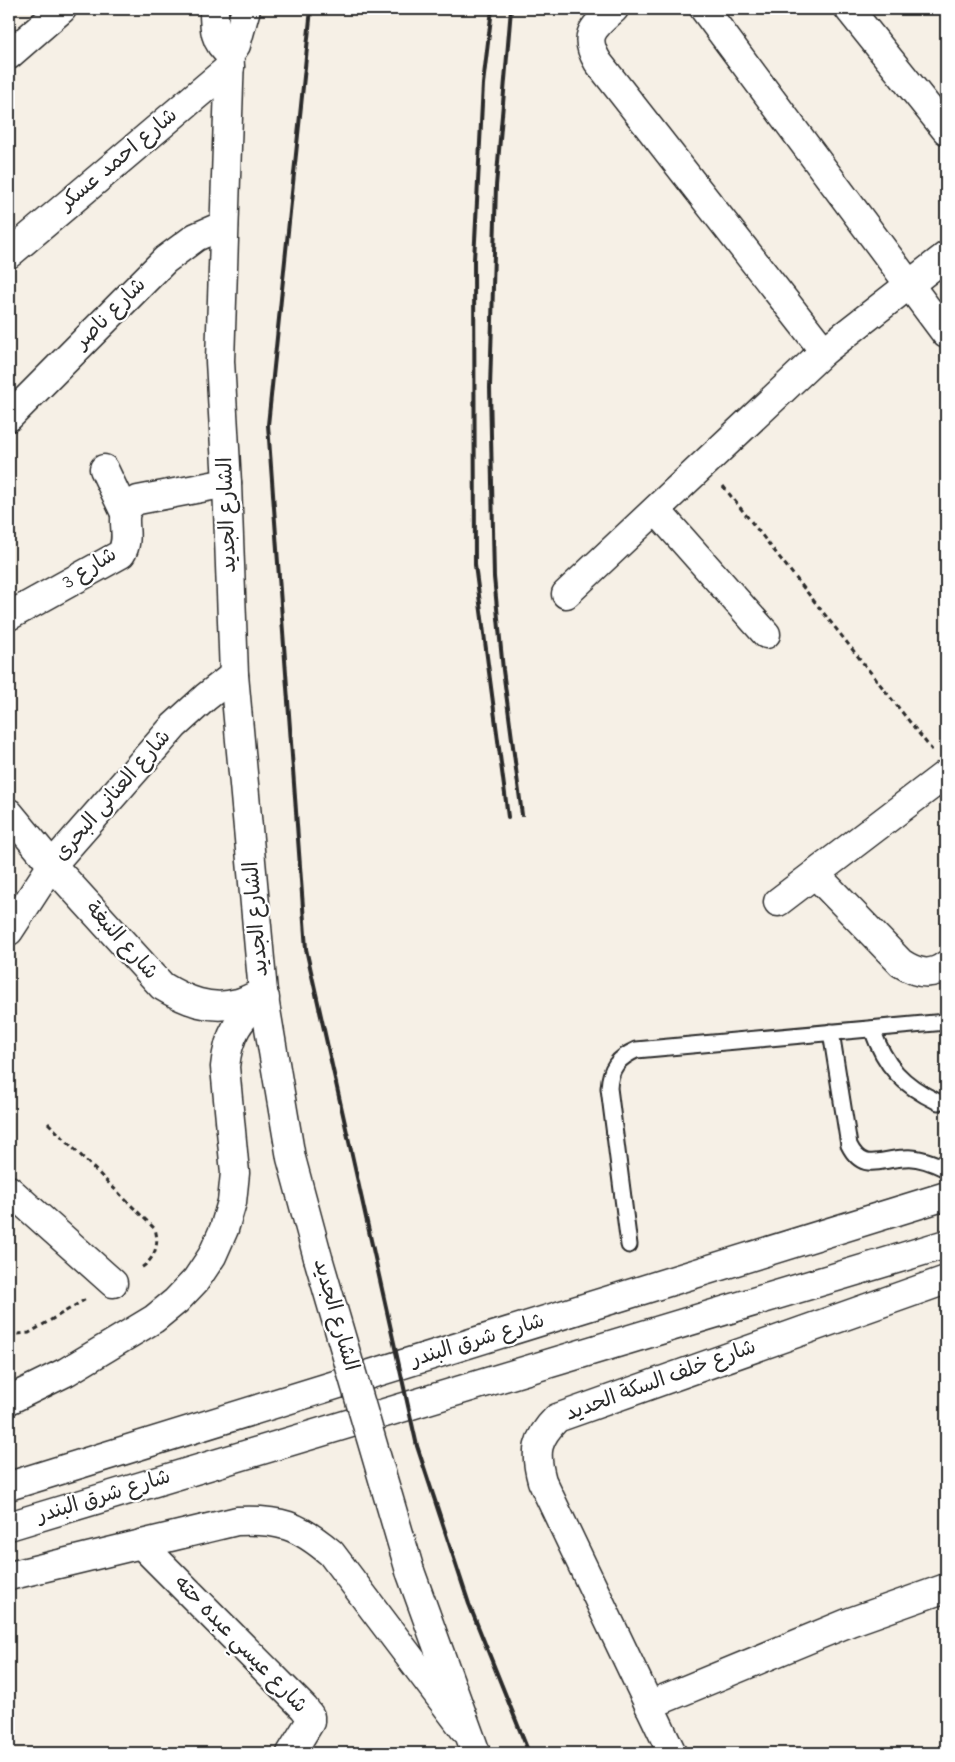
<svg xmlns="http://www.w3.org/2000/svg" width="955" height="1762" font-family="'Indie Flower','Playpen Sans Arabic',sans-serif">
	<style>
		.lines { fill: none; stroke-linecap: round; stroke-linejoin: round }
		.service-casing { stroke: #2b2b2b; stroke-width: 19 }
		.minor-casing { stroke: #2b2b2b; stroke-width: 31 }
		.tertiary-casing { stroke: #2b2b2b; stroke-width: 31 }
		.secondary-casing { stroke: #2b2b2b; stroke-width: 31 }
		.path { stroke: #2b2b2b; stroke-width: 3; stroke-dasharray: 5 4; stroke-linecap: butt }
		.service { stroke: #fff; stroke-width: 15 }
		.minor { stroke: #fff; stroke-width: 28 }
		.tertiary { stroke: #fff; stroke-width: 28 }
		.secondary { stroke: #fff; stroke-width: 28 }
		.rail { stroke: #2b2b2b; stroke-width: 4 }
		.tertiary-bridge-casing { stroke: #2b2b2b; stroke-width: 31; stroke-linecap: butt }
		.tertiary-bridge { stroke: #fff; stroke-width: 28 }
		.labels { text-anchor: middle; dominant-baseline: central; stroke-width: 4.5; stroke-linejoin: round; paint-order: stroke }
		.street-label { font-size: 21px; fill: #2b2b2b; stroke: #fff }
	</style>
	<rect width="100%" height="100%" fill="#f6f0e6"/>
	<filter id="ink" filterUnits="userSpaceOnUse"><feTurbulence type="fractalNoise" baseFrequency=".02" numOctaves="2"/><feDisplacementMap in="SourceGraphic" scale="10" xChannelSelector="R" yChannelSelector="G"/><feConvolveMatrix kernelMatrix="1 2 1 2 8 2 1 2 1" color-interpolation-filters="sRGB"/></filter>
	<g filter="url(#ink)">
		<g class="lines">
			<g class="service-casing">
				<g id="service">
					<path d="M 872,1029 C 885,1066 902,1085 938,1102"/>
					<path d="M 831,1032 L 849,1145 C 863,1173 880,1159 904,1158 C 918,1156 934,1163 946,1169"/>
					<path d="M 629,1245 L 609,1088 C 610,1068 618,1058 636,1050 L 946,1022"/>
				</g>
			</g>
			<g class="minor-casing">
				<g id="minor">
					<path d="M 614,9 C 593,28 582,35 598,62 L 824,351"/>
					<polyline points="704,9 946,334"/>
					<polyline points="849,9 946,130"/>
					<polyline points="9,55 62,9"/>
					<polyline points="9,254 230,67"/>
					<polyline points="9,417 165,260 196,237 224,225"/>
					<polyline points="104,469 125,513"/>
					<polyline points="656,510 766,634"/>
					<polyline points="566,594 824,351 946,256"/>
					<path d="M 9,616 L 121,554 C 134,533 113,512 138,500 L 227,483"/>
					<path d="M 9,813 L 52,865 L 162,986 C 185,1000 210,1011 238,1003 C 246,1001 255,996 263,992"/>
					<path d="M 815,874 L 901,963 C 916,973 931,977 946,965"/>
					<polyline points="778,902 946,774"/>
					<polyline points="9,931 52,865 174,726 206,697 234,675"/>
					<polyline points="9,1190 113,1283"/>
					<polyline points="141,1544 304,1708 310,1716 310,1722 291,1753"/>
					<path d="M 9,1576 L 237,1521 C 280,1519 298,1525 331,1553 L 464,1729"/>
					<polyline points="649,1705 850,1622 946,1588"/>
					<path d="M 672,1753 L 542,1481 C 534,1452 536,1439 557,1418 L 946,1280"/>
				</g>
			</g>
			<g class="tertiary-casing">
				<g id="tertiary">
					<path d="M 214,9 C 214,28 214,42 230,54"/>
					<polyline points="246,9 236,45 230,54 220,361 227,483 234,675 263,992 291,1158 318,1258"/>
					<path d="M 9,1400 L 66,1372 L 154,1319 L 176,1301 L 196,1280 L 212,1256 L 224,1229 L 232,1202 L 235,1173 L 225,1067 C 228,1035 239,1017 265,998"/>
					<polyline points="410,1571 476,1753"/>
				</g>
			</g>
			<g class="secondary-casing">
				<g id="secondary">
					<polyline points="9,1486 946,1196"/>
					<polyline points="9,1526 946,1244"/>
				</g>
			</g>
			<g class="path">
				<polyline points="723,486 932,750"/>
				<path d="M 48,1123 L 155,1229 C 160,1245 154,1261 139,1269"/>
				<polyline points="9,1331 18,1334 29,1333 86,1299"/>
			</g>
			<use href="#service" class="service"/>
			<use href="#minor" class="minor"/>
			<use href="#tertiary" class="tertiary"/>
			<use href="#secondary" class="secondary"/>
			<g class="rail">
				<polyline points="311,9 268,425 306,949 417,1446 469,1604 529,1753"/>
				<polyline points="492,9 483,84 474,260 475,565 508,817"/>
				<polyline points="511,9 496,186 490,388 494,577 503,670 522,815"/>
			</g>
			<g class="tertiary-bridge-casing">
				<polyline id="tertiary-bridge" points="318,1258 410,1571"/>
			</g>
			<use href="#tertiary-bridge" class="tertiary-bridge"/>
		</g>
	</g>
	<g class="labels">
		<g class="street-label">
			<text transform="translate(119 160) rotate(-40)">شارع احمد عسكر</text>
			<text transform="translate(111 314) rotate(-45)">شارع ناصر</text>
			<text transform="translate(228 515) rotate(-92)">الشارع الجديد</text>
			<text transform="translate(90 569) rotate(-32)">شارع 3</text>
			<text transform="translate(113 796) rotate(-49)">شارع العنانى البحرى</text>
			<text transform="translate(257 919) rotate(-95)">الشارع الجديد</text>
			<text transform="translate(121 941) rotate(48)">شارع النبغة</text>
			<text transform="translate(335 1315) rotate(74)">الشارع الجديد</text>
			<text transform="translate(478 1341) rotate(-17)">شارع شرق البندر</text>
			<text transform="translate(661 1381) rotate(-20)">شارع خلف السكة الحديد</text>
			<text transform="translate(104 1497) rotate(-17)">شارع شرق البندر</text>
			<text transform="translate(240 1645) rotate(46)">شارع عيسي عبده حته</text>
		</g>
	</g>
	<rect width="955" height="1762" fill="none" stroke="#fff" stroke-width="30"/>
	<rect x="15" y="15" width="925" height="1732" fill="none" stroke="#2b2b2b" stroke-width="2" filter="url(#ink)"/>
</svg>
